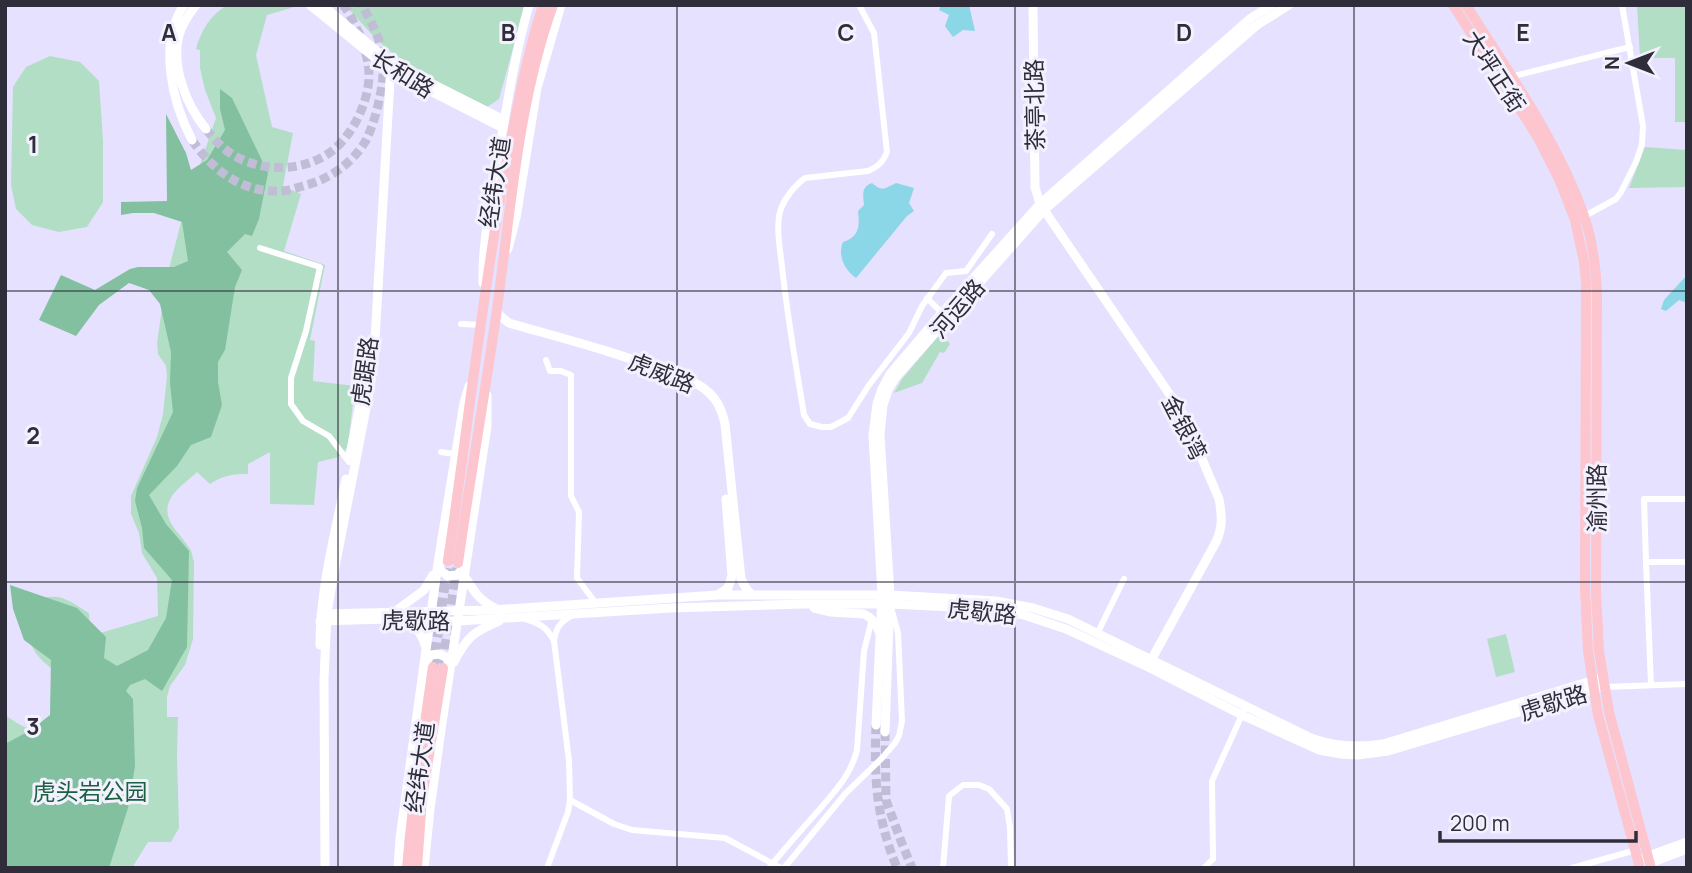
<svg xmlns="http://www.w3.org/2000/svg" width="1692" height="873" font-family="Manrope,'Noto Sans SC',sans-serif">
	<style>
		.green { fill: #b3dec6 }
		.forest { fill: #83c09f }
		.water { fill: #8bd6e7 }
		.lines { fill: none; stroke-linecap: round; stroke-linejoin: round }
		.secondary-tunnel { stroke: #c1bdd7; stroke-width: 9; stroke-dasharray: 9 4.5; stroke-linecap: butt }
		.primary-tunnel { stroke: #c1bdd7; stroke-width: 10; stroke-dasharray: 10 5; stroke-linecap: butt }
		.street { stroke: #fff; stroke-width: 6 }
		.secondary { stroke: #fff; stroke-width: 9 }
		.primary { stroke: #fdc5ce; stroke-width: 10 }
		.grid { fill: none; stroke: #2f2d39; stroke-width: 2; stroke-opacity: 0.55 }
		.labels { text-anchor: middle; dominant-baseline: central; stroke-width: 6; stroke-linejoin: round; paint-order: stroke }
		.street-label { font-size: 23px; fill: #2f2d39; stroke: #f3f1fd }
		.park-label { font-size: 23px; fill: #1a6041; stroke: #f3f1fd }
		.grid-label { font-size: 23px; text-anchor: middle; font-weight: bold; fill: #2f2d39; stroke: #f3f1fd; stroke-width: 6; stroke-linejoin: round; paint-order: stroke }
	</style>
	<rect width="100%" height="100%" fill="#e6e1ff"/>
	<g class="green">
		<path d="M 227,5 L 301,5 L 267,15 L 256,55 L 272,127 L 293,133 L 283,186 L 301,194 L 284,251 L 325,265 L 310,340 L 315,341 L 313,381 L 355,386 L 348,446 L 342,455 L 335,458 L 318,462 L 314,505 L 270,504 L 270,452 L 248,464 L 248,474 C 233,474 223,475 210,484 L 197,472 C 189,480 178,487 172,496 C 157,519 182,533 191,551 C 192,553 193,560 194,562 L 193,639 L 185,665 L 170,686 L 167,697 L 167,717 L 178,717 L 177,757 L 179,828 L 171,842 L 148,842 L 132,868 L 5,868 L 5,715 C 26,729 29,733 53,723 L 67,680 C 51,668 29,655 29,632 C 29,622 36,608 39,599 C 61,592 71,602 89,613 L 90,636 L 158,616 L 157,578 L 142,553 L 139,533 L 131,514 L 131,496 L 157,437 L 163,414 L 167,376 L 166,366 L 158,354 L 157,343 L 166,280 L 184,211 L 216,118 L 205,90 L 200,68 L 200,50 L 196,49 C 201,30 210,16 227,5 Z"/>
		<polygon points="345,5 525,5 499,99 487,107 410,68 377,40"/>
		<polygon points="1637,5 1687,5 1687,122 1675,122 1675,58 1640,58"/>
		<polygon points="50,56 80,62 99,81 103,141 103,202 87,227 59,232 32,225 16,209 11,185 13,87 26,67"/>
		<polygon points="1645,147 1687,150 1687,187 1629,188"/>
		<polygon points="941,333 950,344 944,353 940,352 922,383 894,393 902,379"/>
		<polygon points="1506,634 1515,672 1496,677 1487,639"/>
	</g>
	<polygon class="forest" points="220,89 232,98 268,173 259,219 252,236 245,234 227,252 242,270 235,287 225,350 218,362 218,382 222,405 211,437 191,445 177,466 149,495 166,524 189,551 187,647 162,691 145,679 130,685 126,691 133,699 135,766 128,808 109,868 5,868 5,744 31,730 50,715 51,660 24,640 13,609 10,585 77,608 106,637 104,658 117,666 148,650 166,618 172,580 144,548 142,528 135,501 137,488 173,412 170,383 171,352 160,304 149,290 129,283 99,305 76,336 39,320 61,275 95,290 130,269 138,267 174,267 188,261 182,222 154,213 133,213 121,215 121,202 167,201 166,114 186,153 191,170 207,160 225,130 220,109"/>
	<g class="water">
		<polygon points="941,5 969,5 975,31 963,30 953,37 945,26 949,15 939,10"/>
		<path d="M 872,183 C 882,192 884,189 896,183 L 914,188 L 909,203 L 914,211 L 907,216 L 856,278 C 845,270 837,256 843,242 C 859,237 860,226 858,211 L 864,205 C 863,195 861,187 872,183 Z"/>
		<polygon points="1687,275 1687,303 1679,300 1666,311 1661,309 1664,300"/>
	</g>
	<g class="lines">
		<g class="secondary-tunnel">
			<path d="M 206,129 C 216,142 228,154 243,160 C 271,172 307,170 332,151 C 353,135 369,101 369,75 C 369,60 364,47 359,33 C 354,24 350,13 343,5"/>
			<path d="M 192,140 C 211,168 239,191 275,191 C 285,192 296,188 306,185 C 330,179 352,163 365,142 C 372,129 377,111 380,96 C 383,83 384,68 382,54 C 380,37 370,20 362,5"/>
			<path d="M 876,725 C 874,780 876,816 897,868"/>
			<polyline points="885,732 886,800 901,841 912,868"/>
		</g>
		<g class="primary-tunnel">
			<polyline points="443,664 457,568"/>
			<polyline points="433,667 448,561"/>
		</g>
		<g class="street">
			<path d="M 859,5 L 874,33 L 887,152 C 883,162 878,167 868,171 L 805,178 C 795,185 783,200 780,212 C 776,227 780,250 782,266 C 787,316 796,365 804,415 L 810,424 L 822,427 L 831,427 L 848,418 L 869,385 L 909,333 L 922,306 L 946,273 L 966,271 L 992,234"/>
			<polyline points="1510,77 1630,47"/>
			<polyline points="1583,217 1616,199 1621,192 1636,162 1642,144 1643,126 1622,5"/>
			<polyline points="260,248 320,267 306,331 291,378 291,404 303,421 329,436 349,462"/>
			<polyline points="927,298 942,313"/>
			<polyline points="461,324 481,325"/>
			<polyline points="546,360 550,371 561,371 571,375 571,496 579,512 577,578 595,602"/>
			<polyline points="441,452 455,454"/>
			<polyline points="1687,499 1644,499 1646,562 1687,562"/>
			<polyline points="1646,562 1651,685"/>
			<path d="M 525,619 C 539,623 547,627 554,641 C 556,627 561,621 573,615"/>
			<polyline points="1097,634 1124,579"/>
			<polyline points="1604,687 1687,684"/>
			<polyline points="570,800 614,824 632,830 725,838 781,868"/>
			<polyline points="547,868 568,812 570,800 569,761 554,641"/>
			<path d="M 769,868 C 785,848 802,829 819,810 C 835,791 851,775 857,750 L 864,651 L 872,619"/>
			<polyline points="784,868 845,794 882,758 895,743 899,736 902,721 898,633 891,607"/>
			<polyline points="943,868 949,796 963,785 979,785 989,789 1007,809 1010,828 1011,868"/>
			<polyline points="1204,868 1213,859 1212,781 1246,706"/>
			<polyline points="1572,868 1636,850"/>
		</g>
		<g class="secondary">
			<path d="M 184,5 C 158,43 172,102 192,140"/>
			<path d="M 196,5 C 189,14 182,24 179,35 C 171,66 186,105 206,129"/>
			<polyline points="310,5 391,71 503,128"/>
			<polyline points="322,5 391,63 504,120"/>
			<path d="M 1033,5 L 1035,187 L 1040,204 L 1183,414 L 1219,499 C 1222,515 1223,527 1216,542 L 1149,664"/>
			<polyline points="508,249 516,218 537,88 561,5"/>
			<path d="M 483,283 C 482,243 491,204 497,164 C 506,111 514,57 529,5"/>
			<path d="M 497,310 L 499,315 L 509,323 C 561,338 613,351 664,371 C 678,376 696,381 707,391 C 718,400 722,411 725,424 L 741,579 L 747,590 L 751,594"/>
			<polyline points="350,455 363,388 368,352"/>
			<polyline points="439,565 441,571 448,576 457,575 466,565"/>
			<path d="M 465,577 C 475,593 480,601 497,609"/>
			<polyline points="719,594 728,588 732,576 726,499"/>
			<path d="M 814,608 L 831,612 L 864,614 C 873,618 877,625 880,634"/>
			<polyline points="397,610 424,590 433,575"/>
			<path d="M 321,614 L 493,610 L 718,595 L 890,595 L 996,601 L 1033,608 L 1068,619 L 1311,738 C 1335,747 1358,748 1383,744 L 1598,679"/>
			<polyline points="320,621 387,619 458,621 671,608 802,604 890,604 995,609 1024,615 1066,629 1148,667 1242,715 1319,750 1341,754 1357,755 1388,751 1599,688"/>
			<path d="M 399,622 C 415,626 420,629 425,645"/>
			<path d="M 320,645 C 320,589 335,534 346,479"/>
			<path d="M 454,662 C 467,637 473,632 499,621"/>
			<polyline points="425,663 431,655 439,654 446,657 450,665"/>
			<polyline points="876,725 882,595 873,435 877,404 882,389 890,374 942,313 1040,204 1251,18 1272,5"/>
			<polyline points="885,732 890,595 880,435 883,405 888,390 896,377 1044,210 1257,25 1289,5"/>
			<polyline points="1643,858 1687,842"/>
			<polyline points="1645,865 1687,849"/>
			<polyline points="325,868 324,679 327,613 335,567 370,388 374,357 391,63"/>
			<polyline points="398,868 400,838 438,563 464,403 469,386"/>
			<polyline points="424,868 430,809 442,723 487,426 487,395"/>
		</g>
		<g class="primary">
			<polyline points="1453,5 1537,136 1559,179 1575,220 1584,262 1586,282 1585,588 1588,651 1598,715 1640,868"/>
			<path d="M 1466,5 C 1507,70 1559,143 1584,216 C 1593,241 1596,268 1597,295 L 1596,592 L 1599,651 L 1609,712 L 1651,868"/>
			<path d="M 448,561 C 467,433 481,304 504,176 C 515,119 525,61 543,5"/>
			<path d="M 458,563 C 470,478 485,394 497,309 C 511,207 518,103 553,5"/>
			<polyline points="407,868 414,798 433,667"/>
			<polyline points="417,868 422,798 443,668"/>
		</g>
	</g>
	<path class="grid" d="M 338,5 L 338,868M 677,5 L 677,868M 1015,5 L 1015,868M 1354,5 L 1354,868M 5,291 L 1687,291M 5,582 L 1687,582"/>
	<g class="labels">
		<g class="street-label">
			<text transform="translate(1495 71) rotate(57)">大坪正街</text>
			<text transform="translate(403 73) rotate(32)">长和路</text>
			<text transform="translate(1034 105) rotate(-91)">茶亭北路</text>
			<text transform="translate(494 182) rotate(-81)">经纬大道</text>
			<text transform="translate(957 308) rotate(-49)">河运路</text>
			<text transform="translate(364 371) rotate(-82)">虎踞路</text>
			<text transform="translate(662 372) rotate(22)">虎威路</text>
			<text transform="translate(1185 427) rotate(63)">金银湾</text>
			<text transform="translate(1596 498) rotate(-90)">渝州路</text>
			<text transform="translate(982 611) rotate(6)">虎歇路</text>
			<text transform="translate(416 620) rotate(1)">虎歇路</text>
			<text transform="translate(1553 702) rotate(-17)">虎歇路</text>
			<text transform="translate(419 767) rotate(-82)">经纬大道</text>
		</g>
		<g class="park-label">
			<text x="90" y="791">虎头岩公园</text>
		</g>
	</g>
	<g class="grid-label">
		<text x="169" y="41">A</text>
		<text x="508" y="41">B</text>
		<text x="846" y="41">C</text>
		<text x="1184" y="41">D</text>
		<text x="1523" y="41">E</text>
		<text x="33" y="153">1</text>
		<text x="33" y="444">2</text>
		<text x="33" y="735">3</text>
	</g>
	<rect width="1692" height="873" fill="none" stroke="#2f2d39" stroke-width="14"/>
	<g transform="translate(1629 63) rotate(270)" stroke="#f3f1fd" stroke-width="5" paint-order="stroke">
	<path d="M0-5L12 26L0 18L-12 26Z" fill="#2f2d39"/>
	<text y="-10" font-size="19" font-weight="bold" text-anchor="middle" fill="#2f2d39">N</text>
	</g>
	<path d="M1440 831v10h196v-10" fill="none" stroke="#2f2d39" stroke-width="3.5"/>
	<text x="1450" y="831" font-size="21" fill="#2f2d39" stroke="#f3f1fd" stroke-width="5" paint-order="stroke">200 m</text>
</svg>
